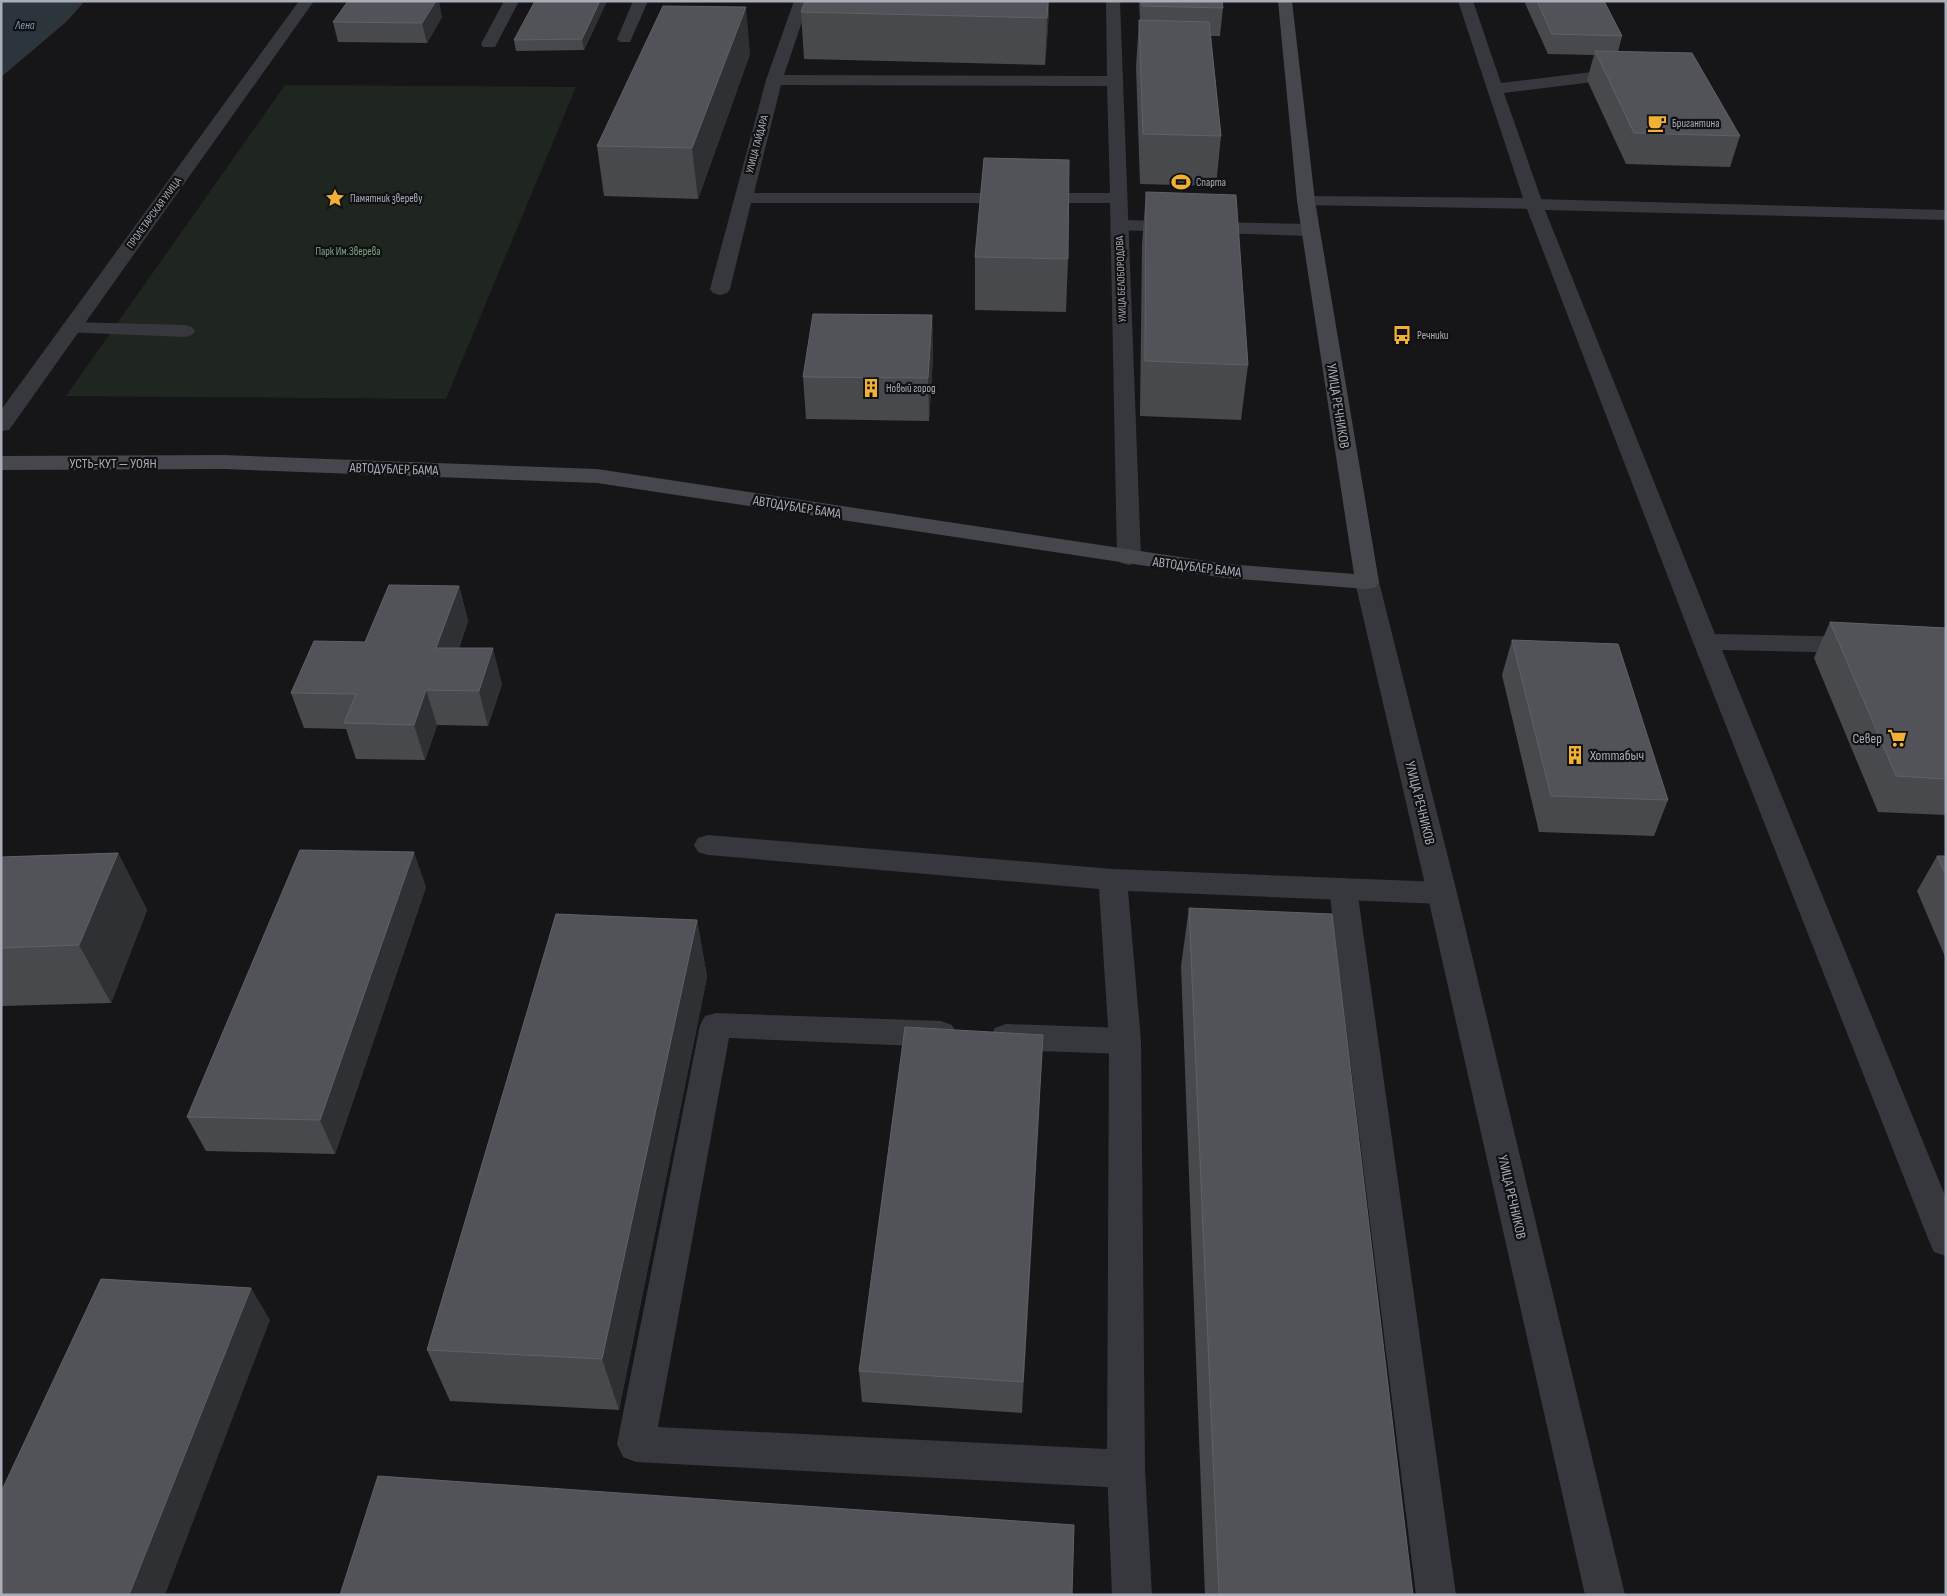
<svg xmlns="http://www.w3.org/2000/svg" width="1947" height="1596" font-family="'Sofia Sans Condensed',sans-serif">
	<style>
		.green { fill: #1e261f }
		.water { fill: #2c353c }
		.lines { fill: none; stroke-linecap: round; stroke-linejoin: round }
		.service { fill: #37383d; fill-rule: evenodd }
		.minor { fill: #37383d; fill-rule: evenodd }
		.tertiary { fill: #37383d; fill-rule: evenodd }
		.secondary { fill: #45474d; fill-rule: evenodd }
		.wall { fill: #47494d }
		.shaded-wall { fill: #2f3033 }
		.building { fill: #525359; stroke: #5f6168 }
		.labels { text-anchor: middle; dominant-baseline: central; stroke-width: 4.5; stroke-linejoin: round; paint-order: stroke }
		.far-poi-label { font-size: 11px; fill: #a8adb8; stroke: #111113; text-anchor: start }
		.far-street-label { font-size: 11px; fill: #a8adb8; stroke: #111113 }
		.far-park-label { font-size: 11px; fill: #7fa381; stroke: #111113 }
		.far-water-label { font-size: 12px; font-style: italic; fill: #7f9bb3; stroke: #111113 }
		.street-label { font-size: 14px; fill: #a8adb8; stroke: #111113 }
		.poi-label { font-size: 14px; fill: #a8adb8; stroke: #111113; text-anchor: end }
	</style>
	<rect width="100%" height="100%" fill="#161618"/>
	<polygon class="green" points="285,85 576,87 446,399 66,396"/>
	<polygon class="water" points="1,1 85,1 65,23 1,77"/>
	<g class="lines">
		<g class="service">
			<polygon points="504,1 519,1 495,47 483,47 481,44"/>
			<polygon points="633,1 648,1 630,42 620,42 617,39"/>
			<polygon points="1458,1 1473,1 1501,83 1625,68 1631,70 1633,73 1631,76 1625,78 1504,93 1543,204 1540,208 1534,209 1300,205 1297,201 1300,197 1306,196 1523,198"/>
			<polygon points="1120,220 1310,224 1317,226 1319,230 1317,234 1310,236 1113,230 1111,226 1113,222"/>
			<polygon points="71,322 185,325 192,327 195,331 192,335 185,337 64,332 61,328 64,324"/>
			<polygon points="1343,878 1353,881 1357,889 1456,1595 1416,1595 1329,889 1333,881"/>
			<polygon points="716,1013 941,1021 952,1025 957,1034 952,1043 941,1047 729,1038 658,1427 1126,1450 1139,1456 1145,1469 1139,1482 1126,1488 636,1462 623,1457 617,1444 700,1025 705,1016"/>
			<polygon points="1006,1024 1125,1028 1136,1032 1141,1041 1136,1050 1125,1054 1006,1050 995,1046 990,1037 995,1028"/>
		</g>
		<g class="minor">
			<polygon points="299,1 314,1 9,430 1,431 1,410"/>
			<path d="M 794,1 L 809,1 L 784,75 L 1107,76 L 1106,1 L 1120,1 L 1141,558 L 1137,563 L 1129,565 L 1121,563 L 1117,558 L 1110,203 L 751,203 L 730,289 L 727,293 L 720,295 L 713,293 L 710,289 L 766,80 ZM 781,85 L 1107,86 L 1110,193 L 754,193 Z"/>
			<polygon points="1534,199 1946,210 1946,220 1545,210 1715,634 1857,637 1866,639 1870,645 1866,651 1857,653 1722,650 1946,1198 1946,1256 1934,1252 1929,1241 1693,642 1525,204 1528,200"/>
			<polygon points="708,835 1113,869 1442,882 1452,885 1457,893 1452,901 1442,904 1128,891 1141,1041 1145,1469 1152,1595 1112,1595 1107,1469 1109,1041 1099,889 708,855 698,852 694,845 698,838"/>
		</g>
		<polygon class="tertiary" points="1367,575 1376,577 1379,582 1457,893 1625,1595 1585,1595 1427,893 1355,582 1358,577"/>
		<polygon class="secondary" points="1278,1 1292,1 1315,201 1379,582 1376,587 1367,589 1226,578 597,483 224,469 1,470 1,456 224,455 597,469 1226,564 1354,574 1297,201"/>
	</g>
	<g class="wall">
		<polygon points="607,1 584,50 516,51 514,40"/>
		<polygon points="1049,1 1048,28 1045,65 804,59 801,12"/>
		<polygon points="1139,1 1222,1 1223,8 1220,36 1211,36 1221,136 1216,186 1140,184 1136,67 1139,20 1140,20"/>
		<polygon points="1524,1 1604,1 1622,36 1618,52 1740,136 1730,167 1626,164 1587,80 1594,55 1548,54"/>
		<polygon points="442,17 427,43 338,42 333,22"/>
		<polygon points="750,54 698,199 604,196 597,146"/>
		<polygon points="1146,192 1248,365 1241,420 1140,416 1142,244"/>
		<polygon points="975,257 1068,259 1066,312 975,310"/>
		<polygon points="932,315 933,357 929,421 806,419 803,377"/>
		<polygon points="459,586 468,621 459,648 502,684 488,726 437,725 425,760 356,759 346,729 304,728 291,693 365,642"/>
		<polygon points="1830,622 1946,628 1946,815 1878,812 1814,658"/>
		<polygon points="1512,640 1668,800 1654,836 1539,832 1502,675"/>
		<polygon points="118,853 147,910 111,1003 1,1006 1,857"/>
		<polygon points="1937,856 1946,856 1946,959 1917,891"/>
		<polygon points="426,887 335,1154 206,1151 187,1117"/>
		<polygon points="1189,908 1413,1595 1205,1595 1181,966"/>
		<polygon points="697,920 707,977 619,1410 450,1401 427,1350"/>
		<polygon points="1043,1035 1022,1413 862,1402 859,1371"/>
	</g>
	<g class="shaded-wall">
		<polygon points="436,1 439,1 442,17 427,43 422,23"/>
		<polygon points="600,1 607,1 584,50 582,39"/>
		<polygon points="1048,1 1049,1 1048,28 1045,65 1047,18"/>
		<polygon points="746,7 750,54 698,199 692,148"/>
		<polygon points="932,315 933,357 929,421 928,378"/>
		<polygon points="459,586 468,621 446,683 436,648"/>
		<polygon points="493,648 502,684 488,726 479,691"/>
		<polygon points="426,690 437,725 425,760 414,725"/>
		<polygon points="414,852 426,887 335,1154 320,1120"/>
		<polygon points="118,853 147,910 111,1003 79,945"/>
		<polygon points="697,920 707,977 619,1410 602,1359"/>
		<polygon points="1042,1070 1022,1413 1023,1382"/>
		<polygon points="251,1288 270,1320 165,1595 129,1595"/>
	</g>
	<g class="building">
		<polygon points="348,1 436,1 422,23 333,22"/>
		<polygon points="535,1 600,1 582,39 514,40"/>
		<polygon points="805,1 1048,1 1047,18 801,12"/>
		<polygon points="1142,1 1222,1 1223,8 1142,6"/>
		<polygon points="1537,1 1604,1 1622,36 1552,34"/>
		<polygon points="663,6 746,7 692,148 597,146"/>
		<polygon points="1139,20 1209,22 1221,136 1143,134"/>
		<polygon points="1595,51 1692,53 1740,136 1634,133"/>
		<polygon points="984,158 1069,160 1068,259 975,257"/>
		<polygon points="1146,192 1236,195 1248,365 1145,361"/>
		<polygon points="813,314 932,315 928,378 803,377"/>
		<polygon points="389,585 459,586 436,648 493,648 479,691 426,690 414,725 344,723 356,694 291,693 314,641 365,642"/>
		<polygon points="1830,622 1946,628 1946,779 1896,776"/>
		<polygon points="1512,640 1618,644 1668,800 1551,796"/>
		<polygon points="300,850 414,852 320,1120 187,1117"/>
		<polygon points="118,853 79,945 1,948 1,857"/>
		<polygon points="1937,856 1946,856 1946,875"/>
		<polygon points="1189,908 1332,914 1413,1595 1219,1595"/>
		<polygon points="556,914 697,920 602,1359 427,1350"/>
		<polygon points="905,1027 1043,1035 1023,1382 859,1371"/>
		<polygon points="101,1279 251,1288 129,1595 1,1595 1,1492"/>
		<polygon points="378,1476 1074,1525 1072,1595 340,1595"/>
	</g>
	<defs>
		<g id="cafe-bare" transform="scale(1.5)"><path d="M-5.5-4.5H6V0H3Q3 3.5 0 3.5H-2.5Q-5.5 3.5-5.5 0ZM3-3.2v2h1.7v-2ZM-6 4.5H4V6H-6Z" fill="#f2b134" stroke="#111113" stroke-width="2.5" paint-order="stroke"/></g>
		<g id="stadium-bare" transform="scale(1.5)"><path d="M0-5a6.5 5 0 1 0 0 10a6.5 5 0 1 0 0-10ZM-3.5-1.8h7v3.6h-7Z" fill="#f2b134" stroke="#111113" stroke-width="2.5" paint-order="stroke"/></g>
		<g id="sight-bare" transform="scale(1.5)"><path d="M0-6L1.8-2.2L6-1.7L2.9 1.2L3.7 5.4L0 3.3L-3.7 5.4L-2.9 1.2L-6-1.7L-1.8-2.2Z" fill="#f2b134" stroke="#111113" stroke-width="2.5" paint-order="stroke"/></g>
		<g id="bus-bare" transform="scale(1.5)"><path d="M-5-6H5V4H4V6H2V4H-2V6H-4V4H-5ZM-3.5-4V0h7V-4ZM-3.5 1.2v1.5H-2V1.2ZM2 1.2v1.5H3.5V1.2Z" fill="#f2b134" stroke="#111113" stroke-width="2.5" paint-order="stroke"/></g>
		<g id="building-bare" transform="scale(1.5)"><path d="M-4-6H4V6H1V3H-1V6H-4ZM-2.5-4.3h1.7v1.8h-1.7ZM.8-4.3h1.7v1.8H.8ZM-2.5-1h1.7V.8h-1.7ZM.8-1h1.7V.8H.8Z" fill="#f2b134" stroke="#111113" stroke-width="2.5" paint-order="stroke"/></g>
		<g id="supermarket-bare" transform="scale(1.5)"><path d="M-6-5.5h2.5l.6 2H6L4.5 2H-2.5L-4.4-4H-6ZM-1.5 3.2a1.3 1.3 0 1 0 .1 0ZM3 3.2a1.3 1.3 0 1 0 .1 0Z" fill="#f2b134" stroke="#111113" stroke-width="2.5" paint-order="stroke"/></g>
	</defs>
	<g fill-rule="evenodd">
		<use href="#cafe-bare" x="1657" y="123"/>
		<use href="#stadium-bare" x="1181" y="182"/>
		<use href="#sight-bare" x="335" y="198"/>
		<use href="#bus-bare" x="1402" y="335"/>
		<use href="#building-bare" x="871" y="388"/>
		<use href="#supermarket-bare" x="1897" y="738"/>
		<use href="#building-bare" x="1575" y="755"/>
	</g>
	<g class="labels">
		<g class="far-poi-label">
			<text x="1672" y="123">Бригантина</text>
			<text x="1196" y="182">Спарта</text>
			<text x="350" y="198">Памятник звереву</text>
			<text x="1417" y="335">Речники</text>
			<text x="886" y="388">Новый город</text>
		</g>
		<g class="far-street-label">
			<text transform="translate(757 144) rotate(-75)">УЛИЦА ГАЙДАРА</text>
			<text transform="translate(154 213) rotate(-54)">ПРОЛЕТАРСКАЯ УЛИЦА</text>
			<text transform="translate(1121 279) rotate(-92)">УЛИЦА БЕЛОБОРОДОВА</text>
		</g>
		<g class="far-park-label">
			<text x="348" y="251">Парк Им.Зверева</text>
		</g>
		<g class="far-water-label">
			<text x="25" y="25">Лена</text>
		</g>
		<g class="street-label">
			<text transform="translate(1338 406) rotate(81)">УЛИЦА РЕЧНИКОВ</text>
			<text x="113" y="463">УСТЬ-КУТ — УОЯН</text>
			<text transform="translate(394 469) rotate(2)">АВТОДУБЛЕР БАМА</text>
			<text transform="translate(797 507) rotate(9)">АВТОДУБЛЕР БАМА</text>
			<text transform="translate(1197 567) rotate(7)">АВТОДУБЛЕР БАМА</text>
			<text transform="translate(1420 803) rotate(76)">УЛИЦА РЕЧНИКОВ</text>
			<text transform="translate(1512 1197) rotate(77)">УЛИЦА РЕЧНИКОВ</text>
		</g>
		<g class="poi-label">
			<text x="1882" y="738">Север</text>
			<text x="1590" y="755" text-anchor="start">Хоттабыч</text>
		</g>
	</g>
	<rect width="1947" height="1596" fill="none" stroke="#a8adb8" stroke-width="5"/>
</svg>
